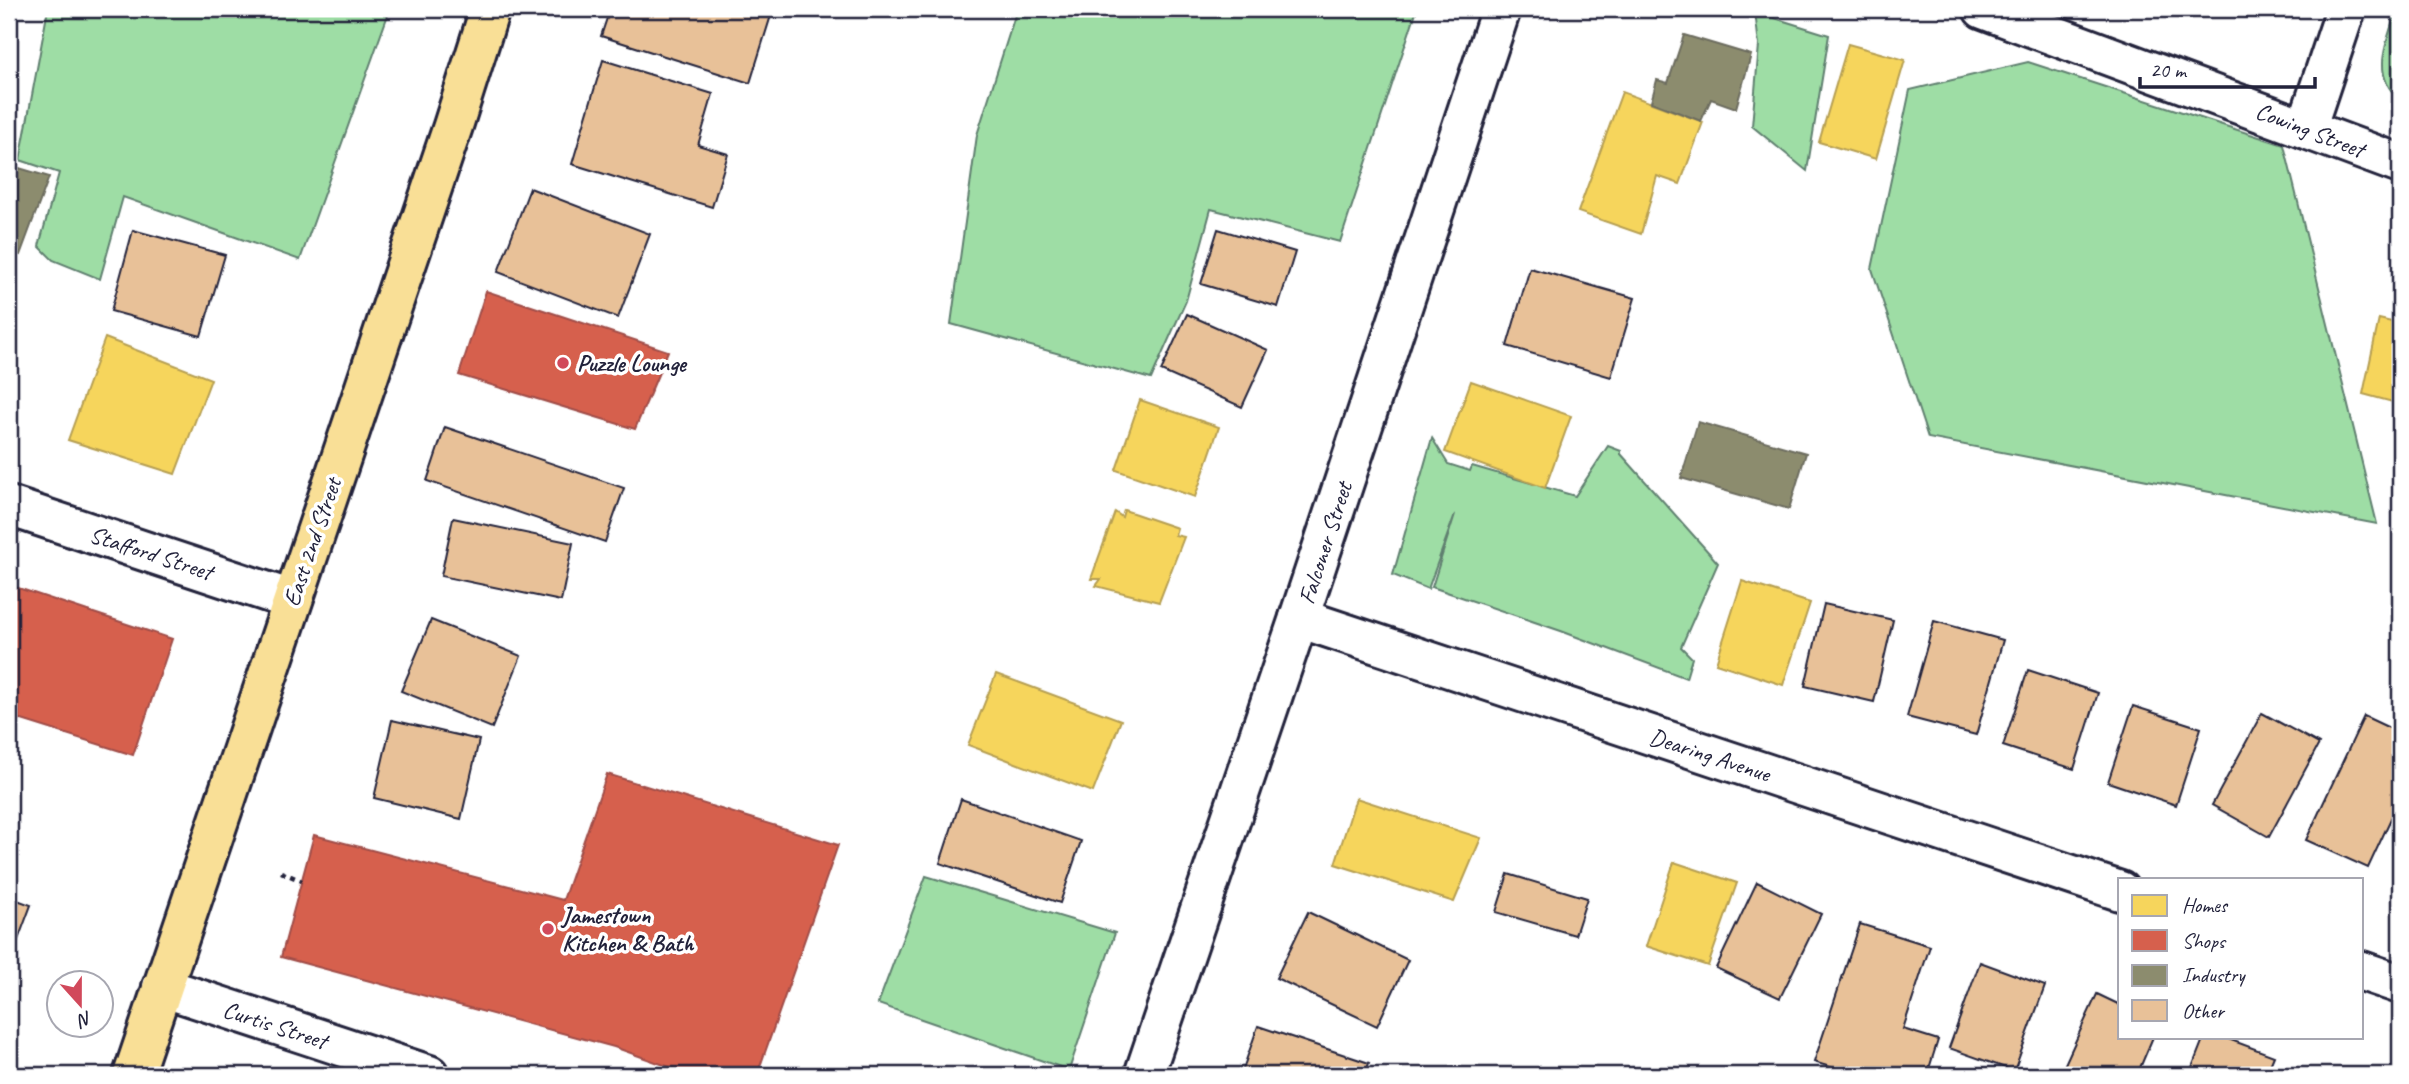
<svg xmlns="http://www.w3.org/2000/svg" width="2409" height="1084" font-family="Caveat,sans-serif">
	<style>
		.green { fill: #9edda5; stroke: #608070; stroke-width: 2 }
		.homes { fill: #f6d55c; stroke: #b69f52; stroke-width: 2 }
		.shops { fill: #d6604d; stroke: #a04d48; stroke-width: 2 }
		.industry { fill: #8c8c6e; stroke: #6c6c5f; stroke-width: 2 }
		.building { fill: #e8c198; stroke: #22223b; stroke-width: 2 }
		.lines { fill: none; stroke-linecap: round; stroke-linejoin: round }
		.minor-casing { stroke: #22223b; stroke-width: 44 }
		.tertiary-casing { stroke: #22223b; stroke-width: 44 }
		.primary-casing { stroke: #22223b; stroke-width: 44 }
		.path { stroke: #22223b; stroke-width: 4.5; stroke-dasharray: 5 5; stroke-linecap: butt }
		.minor { stroke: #fff; stroke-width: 38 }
		.tertiary { stroke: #fff; stroke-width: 38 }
		.primary { stroke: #f9df96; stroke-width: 38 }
		.poi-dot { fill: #d1495b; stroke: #fff; stroke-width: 2.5 }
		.labels { text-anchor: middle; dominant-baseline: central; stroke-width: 7; stroke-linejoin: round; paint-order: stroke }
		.street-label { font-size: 24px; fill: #22223b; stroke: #fff }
		.poi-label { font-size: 24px; font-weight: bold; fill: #22223b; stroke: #fff; text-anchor: start }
	</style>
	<rect width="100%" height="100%" fill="#fff"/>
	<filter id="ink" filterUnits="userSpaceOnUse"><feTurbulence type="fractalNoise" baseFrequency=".0143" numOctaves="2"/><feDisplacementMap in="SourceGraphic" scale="14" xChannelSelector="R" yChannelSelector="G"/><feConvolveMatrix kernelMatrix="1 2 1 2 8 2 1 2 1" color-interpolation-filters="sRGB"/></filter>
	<g filter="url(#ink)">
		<g class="green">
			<polygon points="48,9 390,9 300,260 123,197 100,279 53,260 39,246 59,173 20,160"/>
			<polygon points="1017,9 1417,9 1340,242 1211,209 1186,301 1151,379 951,324 977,135"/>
			<path d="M 2397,9 L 2400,9 L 2400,99 C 2369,75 2388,39 2397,9 Z"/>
			<polygon points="1755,12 1829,35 1807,171 1752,126 1759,45"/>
			<polygon points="2028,62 2284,145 2377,524 1928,438 1872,269 1910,90"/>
			<polygon points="1432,438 1448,464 1470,471 1472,466 1575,496 1608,446 1621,451 1621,454 1718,563 1681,647 1692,658 1686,678 1561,631 1432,587 1455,514 1428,589 1393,575"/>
			<polygon points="926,876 1115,933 1069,1070 878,1004"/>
		</g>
		<g class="homes">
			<polygon points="1848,44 1905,60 1876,159 1819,142"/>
			<polygon points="1622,92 1703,122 1680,184 1657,176 1641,234 1578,212"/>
			<polygon points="2379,319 2400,324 2400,404 2363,394"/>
			<polygon points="105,338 211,379 175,474 68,440"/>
			<polygon points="1471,381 1571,416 1545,488 1445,452"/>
			<polygon points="1140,400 1219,427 1195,497 1116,470"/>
			<polygon points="1124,510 1177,528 1175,535 1184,537 1159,602 1096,586 1101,579 1091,579 1115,512 1122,517"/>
			<polygon points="1742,581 1810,603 1783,685 1716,663"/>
			<polygon points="996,674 1121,720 1093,792 968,745"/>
			<polygon points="1356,798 1481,838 1454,902 1335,864"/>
			<polygon points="1674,862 1737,883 1708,966 1646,946"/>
		</g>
		<g class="shops">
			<polygon points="486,291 668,351 635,429 459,375"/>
			<polygon points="9,585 172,639 133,755 9,716"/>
			<polygon points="607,774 838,845 757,1075 692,1075 614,1047 281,957 314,835 563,900"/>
		</g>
		<g class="industry">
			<polygon points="1684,35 1751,55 1736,108 1711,99 1701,121 1651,102 1657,80 1668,83"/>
			<polygon points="9,165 49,177 20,255 9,251"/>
			<polygon points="1698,422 1806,453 1789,509 1681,478"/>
		</g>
		<g class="building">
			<polygon points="610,9 773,9 750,83 601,36"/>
			<polygon points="603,60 713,94 698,145 728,154 712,207 572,164"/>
			<polygon points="530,188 650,234 618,318 498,272"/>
			<polygon points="1218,229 1295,252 1278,307 1201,284"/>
			<polygon points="133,230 225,255 201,336 111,311"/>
			<polygon points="1530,268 1635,298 1611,377 1507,346"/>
			<polygon points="1187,314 1268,350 1242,407 1161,371"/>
			<polygon points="445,427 624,488 605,542 427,481"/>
			<polygon points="453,518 573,543 561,601 441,576"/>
			<polygon points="1824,604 1893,620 1874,702 1805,686"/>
			<polygon points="431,620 521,656 492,728 401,691"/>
			<polygon points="1934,621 2003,640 1976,735 1907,717"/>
			<polygon points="2028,670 2098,693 2074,769 2003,746"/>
			<polygon points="2133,706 2201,728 2176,805 2108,782"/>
			<polygon points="2262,713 2319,744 2269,837 2212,805"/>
			<polygon points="2364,716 2400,733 2400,799 2368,868 2306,840"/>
			<polygon points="392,720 479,740 461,819 374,798"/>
			<polygon points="961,799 1081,841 1060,903 940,863"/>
			<polygon points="1508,874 1587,898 1575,935 1496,912"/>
			<polygon points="1757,882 1821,914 1780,998 1716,968"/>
			<polygon points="9,897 31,905 9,964"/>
			<polygon points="1308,912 1408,960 1377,1026 1276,978"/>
			<polygon points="1860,924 1930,946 1903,1029 1938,1040 1927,1075 1849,1075 1850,1073 1814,1062"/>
			<polygon points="1980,962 2045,986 2014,1071 1949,1048"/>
			<polygon points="2097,994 2120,1005 2120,1037 2153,1037 2137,1075 2060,1075"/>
			<polygon points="1258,1026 1369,1063 1365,1075 1241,1075"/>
			<polygon points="2204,1037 2223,1037 2274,1056 2266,1075 2189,1075"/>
		</g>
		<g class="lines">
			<g class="minor-casing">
				<g id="minor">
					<polyline points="1983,9 2400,164"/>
					<polyline points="2306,129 2346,9"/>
					<polyline points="9,506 292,600"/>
					<polyline points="1299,618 2120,891"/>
					<polyline points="2362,971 2400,984"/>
					<polyline points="162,987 429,1075"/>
				</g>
			</g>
			<g class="tertiary-casing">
				<polyline id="tertiary" points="1144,1075 1299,618 1501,9"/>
			</g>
			<g class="primary-casing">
				<polyline id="primary" points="133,1075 453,126 490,9"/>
			</g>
			<polyline class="path" points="281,872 302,881"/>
			<use href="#minor" class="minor"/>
			<use href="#tertiary" class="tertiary"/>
			<use href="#primary" class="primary"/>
		</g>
	</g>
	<g class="poi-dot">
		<circle cx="563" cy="363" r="7"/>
		<circle cx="548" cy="929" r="7"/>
	</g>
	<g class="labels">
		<g class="street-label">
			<text transform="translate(2310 130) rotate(21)">Cowing Street</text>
			<text transform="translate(312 542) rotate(-71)">East 2nd Street</text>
			<text transform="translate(1325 543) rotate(-72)">Falconer Street</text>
			<text transform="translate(151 553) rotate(18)">Stafford Street</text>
			<text transform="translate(1710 755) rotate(18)">Dearing Avenue</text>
			<text transform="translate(275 1025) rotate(18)">Curtis Street</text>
		</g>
		<g class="poi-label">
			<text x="577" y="363">Puzzle Lounge</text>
			<text x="562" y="915">Jamestown<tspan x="562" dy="28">Kitchen &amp; Bath</tspan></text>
		</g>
	</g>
	<rect width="2409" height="1084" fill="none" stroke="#fff" stroke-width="35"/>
	<rect x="18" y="18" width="2374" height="1049" fill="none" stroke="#22223b" stroke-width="2.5" filter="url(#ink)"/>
	<rect x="2118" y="878" width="245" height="161" fill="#ffffff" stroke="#a7a7b1" stroke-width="2"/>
	<rect x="2132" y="895" width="35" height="21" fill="#f6d55c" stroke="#a7a7b1" stroke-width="2"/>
	<text x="2182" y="912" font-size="21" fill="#22223b">Homes</text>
	<rect x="2132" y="930" width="35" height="21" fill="#d6604d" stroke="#a7a7b1" stroke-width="2"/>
	<text x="2182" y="948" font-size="21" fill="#22223b">Shops</text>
	<rect x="2132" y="965" width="35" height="21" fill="#8c8c6e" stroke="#a7a7b1" stroke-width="2"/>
	<text x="2182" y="982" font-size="21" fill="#22223b">Industry</text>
	<rect x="2132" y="1000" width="35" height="21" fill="#e8c198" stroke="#a7a7b1" stroke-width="2"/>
	<text x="2182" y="1018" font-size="21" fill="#22223b">Other</text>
	<g transform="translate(80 1004) rotate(159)"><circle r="33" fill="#ffffff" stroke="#a7a7b1" stroke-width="2"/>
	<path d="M0-5L12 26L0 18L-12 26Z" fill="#d1495b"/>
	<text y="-10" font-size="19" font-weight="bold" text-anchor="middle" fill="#22223b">N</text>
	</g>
	<path d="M2140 77v10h175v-10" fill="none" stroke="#22223b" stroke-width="3.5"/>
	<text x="2150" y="77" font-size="21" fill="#22223b" stroke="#ffffff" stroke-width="5" paint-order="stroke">20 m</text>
</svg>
